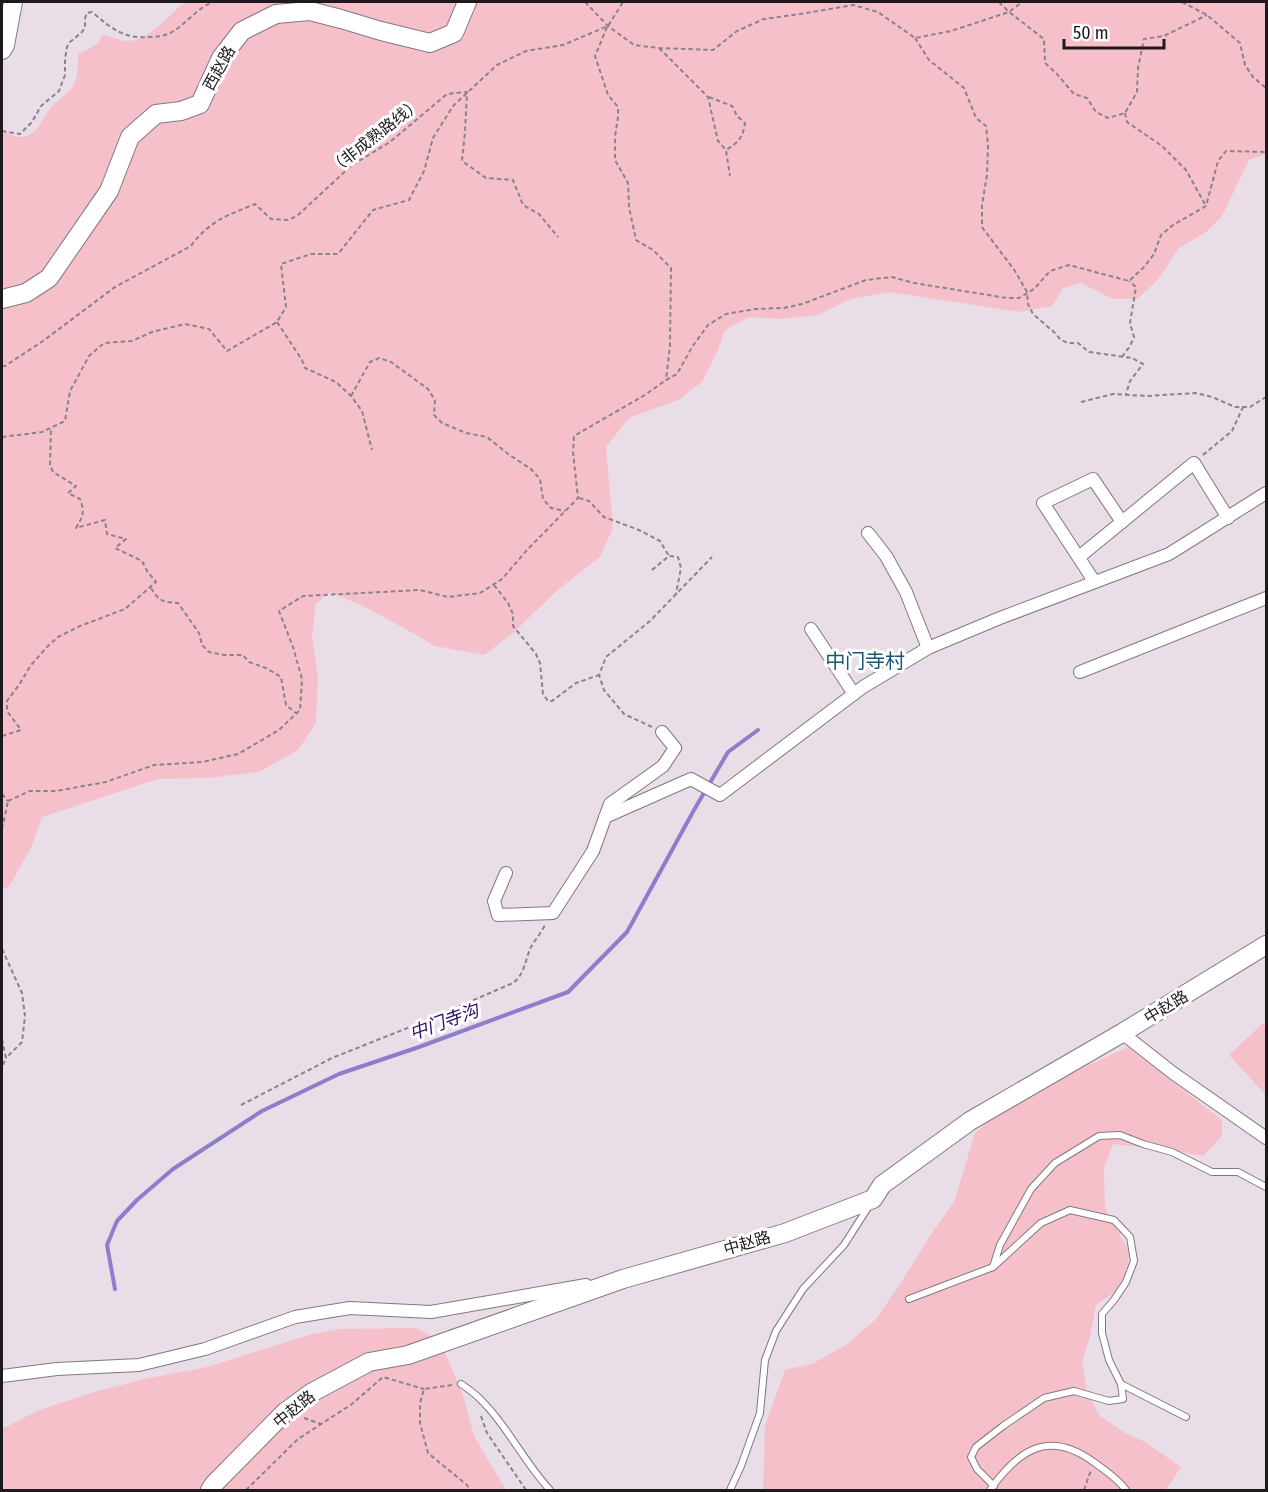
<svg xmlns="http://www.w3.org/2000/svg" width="1268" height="1492" font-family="'Fira Sans Condensed','Noto Sans SC',sans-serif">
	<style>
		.green { fill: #f6c0cb }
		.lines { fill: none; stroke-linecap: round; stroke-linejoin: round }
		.stream { stroke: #8d7ecb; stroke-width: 4 }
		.lane-casing { stroke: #827781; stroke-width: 8 }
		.street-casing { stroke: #827781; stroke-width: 14 }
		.secondary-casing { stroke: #827781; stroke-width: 20 }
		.path { stroke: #8b828a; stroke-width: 2; stroke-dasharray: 4.5 3; stroke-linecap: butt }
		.lane { stroke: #fff; stroke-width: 6 }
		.street { stroke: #fff; stroke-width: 12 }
		.secondary { stroke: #fff; stroke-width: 18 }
		.labels { text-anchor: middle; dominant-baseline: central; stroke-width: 6; stroke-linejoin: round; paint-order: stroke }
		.street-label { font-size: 16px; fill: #1e191d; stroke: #fff }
		.water-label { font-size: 18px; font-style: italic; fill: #2f0a68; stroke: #fff }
		.quarter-label { font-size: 20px; fill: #1a5676; stroke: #fff }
	</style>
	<rect width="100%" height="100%" fill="#e9dde8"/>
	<g class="green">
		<path d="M 186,2 L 1266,2 L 1266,154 L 1249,160 L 1222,216 L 1206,232 L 1179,248 L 1157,281 L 1137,299 L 1113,299 L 1081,283 L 1063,288 L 1052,306 L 1019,312 L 889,292 L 851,299 L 818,315 L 780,319 L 749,317 L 725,330 L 718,350 L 702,382 L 678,400 L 629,418 L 606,447 L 613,528 L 600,557 L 560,588 L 513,633 L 484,655 L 435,646 L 404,628 L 363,606 L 330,592 L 316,604 L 312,637 L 318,676 L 316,723 L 298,750 L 259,772 L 207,778 L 158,779 L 42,817 L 31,848 L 8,888 L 2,887 L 2,131 C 11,134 18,140 29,135 C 40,130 44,115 52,106 C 60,98 70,93 75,82 C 78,74 78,63 78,54 C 89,49 98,46 103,35 C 111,35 118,41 126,41 C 152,41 168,14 186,2 Z"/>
		<polygon points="1263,1023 1266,1027 1266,1095 1229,1055"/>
		<polygon points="1128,1047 1222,1120 1222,1136 1203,1156 1163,1149 1113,1144 1104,1168 1105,1208 1125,1244 1129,1255 1125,1285 1096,1305 1090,1337 1082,1361 1087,1392 1099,1415 1125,1433 1145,1442 1181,1467 1166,1490 763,1490 765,1425 785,1370 812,1364 846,1345 876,1319 902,1281 931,1234 954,1202 975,1133 1015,1099"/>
		<polygon points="416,1328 440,1341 463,1395 474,1436 506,1490 2,1490 2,1429 39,1410 94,1392 149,1378 207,1367 312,1334 340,1329"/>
	</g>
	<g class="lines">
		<polyline class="stream" points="115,1289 107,1245 117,1221 137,1200 173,1169 262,1111 339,1074 419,1047 568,992 627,932 694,810 728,752 758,730"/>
		<g class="lane-casing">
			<g id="lane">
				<polyline points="909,1299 993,1267"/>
				<path d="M 461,1384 C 467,1388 474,1393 479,1398 C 507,1425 524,1462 550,1490"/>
				<polyline points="1186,1417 1121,1384 1109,1360 1102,1333 1102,1314 1114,1300 1126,1282 1134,1261 1130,1237 1114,1220 1070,1210 1041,1223 993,1267 1000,1245 1031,1189 1055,1163 1099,1136 1120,1135 1143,1144 1172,1152 1212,1172 1238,1172 1266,1187"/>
				<polyline points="994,1486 977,1469 971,1457 976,1447 1003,1426 1044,1398 1074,1391 1109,1401 1123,1399 1121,1384"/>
				<polyline points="730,1490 741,1466 760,1413 765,1360 776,1331 803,1289 844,1245 869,1206"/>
				<path d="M 990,1490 C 1019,1449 1049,1429 1095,1463 C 1107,1472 1117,1478 1126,1490"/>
			</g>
		</g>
		<g class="street-casing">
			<g id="street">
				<polyline points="868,533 886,556 906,592 928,648"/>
				<polyline points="1079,557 1194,463 1228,518"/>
				<polyline points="1094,581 1043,503 1093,479 1122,522"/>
				<polyline points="811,629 854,694"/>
				<polyline points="1080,672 1266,598"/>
				<polyline points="605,817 691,779 720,795 863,687 928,648 1000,618 1169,554 1266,493"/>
				<polyline points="506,873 494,901 498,915 553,913 593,851 610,804 663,766 675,748 662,732"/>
				<polyline points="1122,1033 1173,1073 1266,1138"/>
				<polyline points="2,1376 57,1369 139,1365 205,1349 295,1317 350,1308 431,1312 586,1285"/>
			</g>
		</g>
		<g class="secondary-casing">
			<g id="secondary">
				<polyline points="2,50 5,45 13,2"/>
				<polyline points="2,299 26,293 49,278 109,191 130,137 156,114 181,111 200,104 221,58 242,31 276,14 310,11 341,19 381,31 430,43 454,33 467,2"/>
				<polyline points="210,1490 214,1484 285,1412 311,1393 369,1362 408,1355 623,1279 785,1233 873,1199 882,1185 970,1121 1122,1033 1266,945"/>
			</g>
		</g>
		<g class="path">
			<polyline points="585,2 608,26 634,45 659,48 713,50 737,31 764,19 800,14 853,5 878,12 915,38 951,31 1009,12 1022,2"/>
			<polyline points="999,2 1009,12 1044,39 1045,63 1056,73 1074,94 1087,98 1096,112 1108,118 1125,113 1137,92 1138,68 1144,39 1164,36 1207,15"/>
			<polyline points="1182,2 1207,15 1240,43 1245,65 1253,77 1266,88"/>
			<polyline points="607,27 595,56 608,95 618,107 618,117 615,137 615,160 628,183 629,207 636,240 653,250 671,268 670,346 666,380"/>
			<polyline points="915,38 929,60 964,88 976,118 986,126 988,145 987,175 982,205 982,227 1015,271 1027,292 1028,304 1033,314 1055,333 1061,340 1068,343 1078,343 1089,352 1132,358 1143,364 1130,381 1126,394"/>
			<polyline points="659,48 708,97 718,141 726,150 730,176"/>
			<path d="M 709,97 L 732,106 L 737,116 L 745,123 C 743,137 739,142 726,150"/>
			<polyline points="1125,113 1127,122 1162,146 1186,170 1206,206"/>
			<path d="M 2,131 L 20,134 L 32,122 L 41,106 L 59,91 L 65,75 L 65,59 L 67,47 L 70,42 L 81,33 L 85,28 L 85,18 L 87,13 L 92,12 C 111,28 123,39 149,37 C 157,37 165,36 172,32 C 187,23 197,8 213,2"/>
			<polyline points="277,322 302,360 305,368 336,382 351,396 362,411 372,450"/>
			<polyline points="1122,357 1130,346 1134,337 1130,323 1136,287 1129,281"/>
			<path d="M 2,366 L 5,366 L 43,341 L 115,287 L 191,246 C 209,221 228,215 255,204 L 271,219 L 288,220 L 297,216 L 352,165 L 390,142 L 447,94 L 467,92 L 465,132 L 462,161 L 486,178 L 513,180 L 523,205 L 539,214 L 558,237"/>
			<polyline points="351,396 370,362 379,358 391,362 428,389 435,400 434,415 442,423 466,433 487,437 508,454 531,469 540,479 543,499 551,508 565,511"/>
			<polyline points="1081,402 1113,394 1147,396 1196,393 1212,397 1235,407 1250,407 1266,397"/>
			<polyline points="2,437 42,432 65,421 70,391 89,356 104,343 132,341 152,332 185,324 209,329 227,351 277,322 286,307 281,264 311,254 338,254 373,210 409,200 424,171 433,138 453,106 497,65 526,51 563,45 608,26 623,2"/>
			<polyline points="1203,455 1232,431 1243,407"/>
			<polyline points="579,498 589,501 604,517 639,530 660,541 669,556"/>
			<polyline points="652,570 669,556 678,557 681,568 676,594"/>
			<polyline points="494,585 508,603 513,614 513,626 536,654 540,663 543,694 548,701 552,701 576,683 599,675"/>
			<path d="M 151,588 C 159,601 162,602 178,603 L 199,633 L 202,645 L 209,652 L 224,655 L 243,655 L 249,662 L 266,668 L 281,677 L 286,705 L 296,713"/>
			<polyline points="652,727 624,714 604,690 599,675 606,657 650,621 712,557"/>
			<path d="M 2,736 L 21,730 L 7,711 L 7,701 L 19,685 L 31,665 L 47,647 L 58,637 L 80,626 L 125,609 L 156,582 L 147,571 L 142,561 L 115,548 L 126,539 L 107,534 L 105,520 L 76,528 C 83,516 85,513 80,499 L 68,493 L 76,486 L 53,472 L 50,465 L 51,428"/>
			<polyline points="2,794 8,801"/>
			<polyline points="8,801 30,791 56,791 106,782 154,765 202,762 238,754 279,730 300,710 302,679 293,647 279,611 303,596 420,590 448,597 480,593 502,579 527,550 578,498 573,452 574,436 645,395 666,380 677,374 692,347 708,325 726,314 755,309 784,308 802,304 866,280 892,277 914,283 1007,298 1019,298 1034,289 1050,271 1069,265 1129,281 1144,267 1154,254 1161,235 1173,225 1206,206 1218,161 1226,151 1266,152"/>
			<polyline points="2,829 8,801"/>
			<polyline points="2,949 22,993 25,1016 22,1042 6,1058"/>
			<polyline points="2,1039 6,1058 2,1067"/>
			<path d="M 241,1105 L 332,1058 L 425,1021 L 513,983 C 525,974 525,960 531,947 C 535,940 541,933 545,925"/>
			<polyline points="452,1385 424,1389 420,1403 420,1423 428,1453 467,1485 470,1490"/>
			<polyline points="481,1416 487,1433 526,1490"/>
			<polyline points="304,1418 321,1424"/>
			<polyline points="246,1490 298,1439 352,1404 383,1377 424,1389"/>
			<polyline points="1084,1490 1091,1470"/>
		</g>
		<use href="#lane" class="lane"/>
		<use href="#street" class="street"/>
		<use href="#secondary" class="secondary"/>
	</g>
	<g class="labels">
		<g class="street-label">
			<text transform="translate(219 68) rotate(-61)">西赵路</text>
			<text transform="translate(375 136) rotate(-38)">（非成熟路线）</text>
			<text transform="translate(1166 1007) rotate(-31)">中赵路</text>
			<text transform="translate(747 1243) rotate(-16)">中赵路</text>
			<text transform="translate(294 1409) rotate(-39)">中赵路</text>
		</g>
		<g class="water-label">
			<text transform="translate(444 1022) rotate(-20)">中门寺沟</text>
		</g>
		<g class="quarter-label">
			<text x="865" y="661">中门寺村</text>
		</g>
	</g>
	<rect width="1268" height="1492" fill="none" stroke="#1e191d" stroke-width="6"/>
	<path d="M1064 39v9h100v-9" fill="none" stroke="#1e191d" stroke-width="3"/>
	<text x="1073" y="39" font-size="18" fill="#1e191d" stroke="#ffffff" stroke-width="4.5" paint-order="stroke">50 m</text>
</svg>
